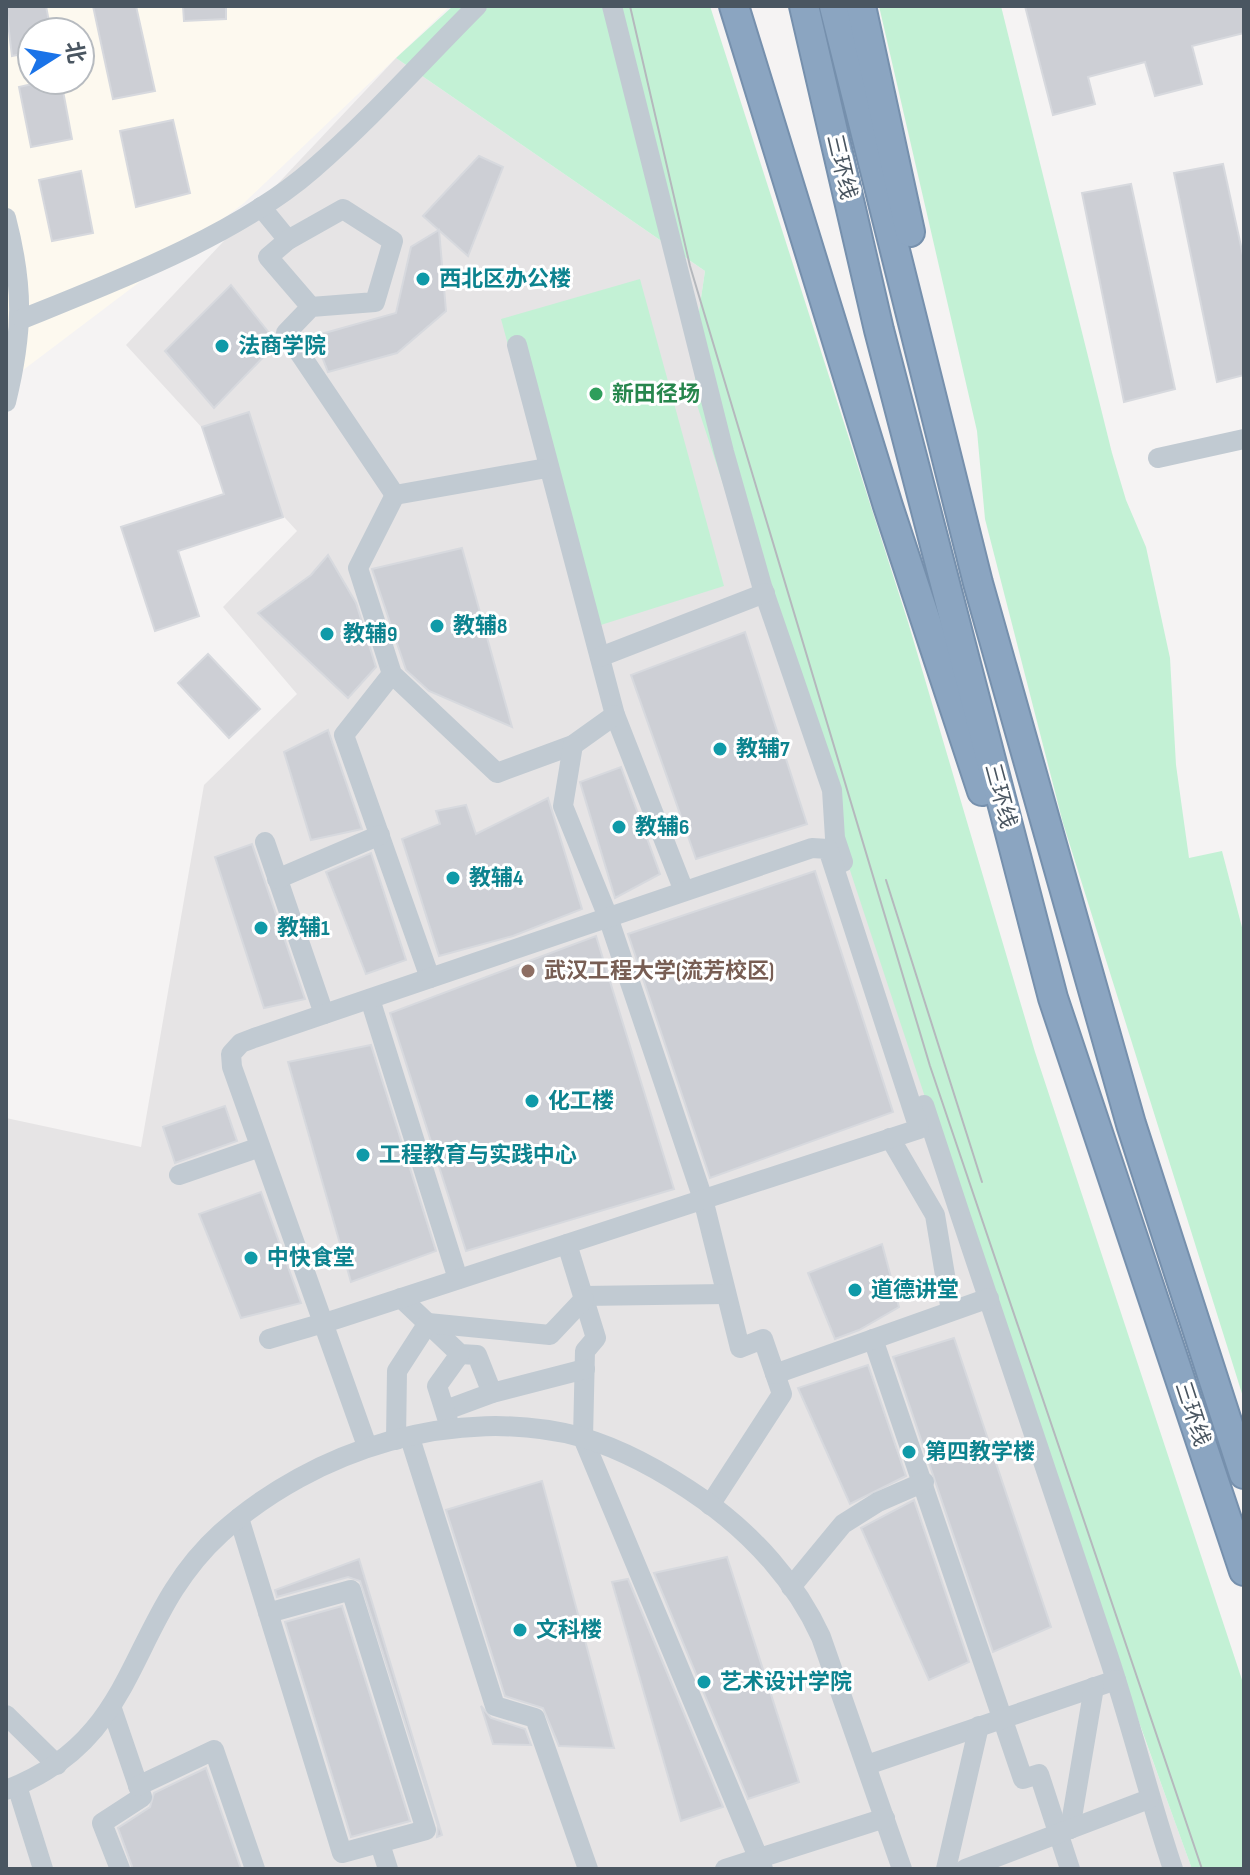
<svg xmlns="http://www.w3.org/2000/svg" width="1250" height="1875" font-family="'Sofia Sans Condensed','Noto Sans SC',sans-serif">
	<style>
		.commercial { fill: #fdf9ef; fill-rule: evenodd }
		.education { fill: #e6e4e5 }
		.green { fill: #c3f1d5 }
		.building { fill: #cdcfd5; stroke: #d7d9de; stroke-width: 2 }
		.lines { fill: none; stroke-linecap: round; stroke-linejoin: round }
		.highway-casing { stroke: #7690ad; stroke-width: 32 }
		.minor { stroke: #c1cad2; stroke-width: 20 }
		.highway { stroke: #8ba5c1; stroke-width: 28 }
		.tram { stroke: #b5b8bd; stroke-width: 2 }
		.culture-dot { fill: #0f9aa8; stroke: #fff; stroke-width: 3 }
		.leisure-dot { fill: #2e9e5b; stroke: #fff; stroke-width: 3 }
		.education-dot { fill: #8d6e63; stroke: #fff; stroke-width: 3 }
		.labels { text-anchor: middle; dominant-baseline: central; stroke-width: 6; stroke-linejoin: round; paint-order: stroke }
		.street-label { font-size: 22px; fill: #4a5661; stroke: #fff }
		.culture-label { font-size: 22px; font-weight: bold; fill: #0d838f; stroke: #fff; text-anchor: start }
		.leisure-label { font-size: 22px; font-weight: bold; fill: #27864d; stroke: #fff; text-anchor: start }
		.education-label { font-size: 22px; font-weight: bold; fill: #785e54; stroke: #fff; text-anchor: start }
	</style>
	<rect width="100%" height="100%" fill="#f5f3f3"/>
	<path class="commercial" d="M 6,6 L 450,6 L 244,203 L 6,383 ZM 32,32 L 80,32 L 80,80 L 32,80 Z"/>
	<polygon class="education" points="396,58 705,271 694,345 1127,1690 1192,1869 6,1869 6,1118 141,1147 204,785 297,694 223,607 297,531 126,345"/>
	<g class="green">
		<path d="M 453,6 L 710,6 L 908,622 L 1035,1052 L 1244,1686 L 1244,1869 L 1192,1869 C 1015,1384 858,892 696,402 L 694,345 L 705,271 L 396,58 Z"/>
		<polygon points="879,6 1001,6 1112,453 1126,500 1146,547 1170,658 1176,765 1189,858 1222,851 1244,935 1244,1400 1063,823 985,519 977,431"/>
		<polygon points="640,279 724,586 585,630 501,319"/>
	</g>
	<g class="building">
		<polygon points="6,6 46,6 51,32 32,32 32,52 12,56"/>
		<polygon points="93,6 136,6 155,91 113,99"/>
		<polygon points="183,6 226,6 226,19 184,21"/>
		<polygon points="1025,6 1244,6 1244,33 1192,46 1202,84 1155,96 1145,62 1088,77 1095,104 1053,115"/>
		<polygon points="50,80 61,80 72,139 31,147 19,87"/>
		<polygon points="173,120 190,193 136,207 120,131"/>
		<polygon points="479,156 503,167 468,256 423,216"/>
		<polygon points="1223,164 1244,260 1244,375 1217,382 1174,173"/>
		<polygon points="81,171 93,233 52,241 39,180"/>
		<polygon points="1131,184 1175,389 1124,402 1082,193"/>
		<polygon points="439,230 446,311 397,353 328,372 314,336 396,313 411,247"/>
		<polygon points="231,285 277,343 214,408 165,351"/>
		<polygon points="249,412 283,517 178,551 199,616 155,631 121,527 224,494 202,427"/>
		<polygon points="462,548 512,727 429,691 406,670 372,569"/>
		<polygon points="328,555 356,603 376,667 348,698 258,613 311,575"/>
		<polygon points="745,632 807,824 696,859 631,675"/>
		<polygon points="208,654 260,709 229,738 178,683"/>
		<polygon points="328,730 362,829 311,840 284,752"/>
		<polygon points="621,767 660,874 615,898 580,782"/>
		<polygon points="548,798 582,909 513,936 439,956 402,839 440,824 436,811 466,805 476,834"/>
		<polygon points="252,844 305,999 264,1008 215,857"/>
		<polygon points="371,853 406,960 366,974 326,872"/>
		<polygon points="815,871 893,1112 710,1178 628,934"/>
		<polygon points="596,936 674,1189 466,1251 390,1013"/>
		<polygon points="371,1045 436,1251 351,1282 288,1062"/>
		<polygon points="225,1106 237,1141 175,1163 163,1127"/>
		<polygon points="261,1192 301,1303 241,1318 199,1214"/>
		<polygon points="882,1244 899,1307 859,1330 835,1339 808,1273"/>
		<polygon points="954,1338 1051,1627 993,1652 893,1357"/>
		<polygon points="868,1365 906,1476 850,1504 798,1388"/>
		<polygon points="542,1481 614,1748 559,1746 543,1708 505,1696 446,1510"/>
		<polygon points="914,1500 969,1662 929,1680 861,1528"/>
		<polygon points="727,1557 799,1782 748,1799 654,1573"/>
		<polygon points="359,1559 442,1835 437,1837 438,1826 360,1581 348,1577 277,1597 275,1590"/>
		<polygon points="628,1579 723,1807 681,1821 612,1582"/>
		<polygon points="342,1606 410,1821 351,1837 285,1622"/>
		<polygon points="481,1706 491,1718 525,1729 531,1745 493,1744"/>
		<polygon points="206,1768 241,1869 133,1869 118,1828 150,1807 154,1793"/>
	</g>
	<g class="lines">
		<g class="highway-casing">
			<g id="highway">
				<polyline points="734,6 888,506 982,791"/>
				<polyline points="804,6 879,330 1053,998 1244,1571"/>
				<polyline points="834,6 978,583 1131,1124 1244,1474"/>
				<polyline points="861,6 910,232"/>
			</g>
		</g>
		<g class="minor">
			<polyline points="612,6 724,452 762,586 832,790 835,838 843,862"/>
			<polyline points="261,207 288,240"/>
			<path d="M 6,218 C 24,287 23,333 6,402"/>
			<polyline points="311,307 268,257 288,240 343,209 393,241 375,302 311,307 286,333 395,495"/>
			<path d="M 22,319 C 114,282 238,235 313,169 C 371,119 423,60 477,6"/>
			<polyline points="517,345 615,715 684,891"/>
			<polyline points="1158,458 1244,439"/>
			<polyline points="395,495 358,568 392,674 497,773 573,745 615,715"/>
			<polyline points="395,495 541,469"/>
			<polyline points="600,657 765,593"/>
			<polyline points="392,674 344,735 430,978"/>
			<polyline points="573,745 563,806 608,917 703,1199 740,1348 763,1339 782,1394 710,1505"/>
			<polyline points="265,842 324,1014"/>
			<polyline points="277,879 380,835"/>
			<polyline points="370,999 458,1279"/>
			<path d="M 924,1105 C 984,1289 1048,1472 1108,1655 C 1132,1727 1149,1798 1173,1869"/>
			<polyline points="890,1138 935,1215 951,1311"/>
			<polyline points="179,1175 260,1147"/>
			<polyline points="567,1244 596,1338 585,1351 583,1438 763,1869"/>
			<polyline points="583,1296 726,1294"/>
			<polyline points="401,1298 460,1354 477,1355 492,1393"/>
			<path d="M 269,1339 C 291,1332 314,1326 337,1319 L 919,1129 L 828,849 L 812,848 L 254,1038 L 241,1043 L 231,1054 L 232,1067 C 276,1194 322,1320 367,1446"/>
			<polyline points="873,1339 1023,1779 1039,1774 1070,1869"/>
			<polyline points="775,1374 989,1298"/>
			<polyline points="446,1410 492,1393 585,1369"/>
			<polyline points="449,1424 437,1386 460,1354"/>
			<polyline points="410,1438 495,1706 535,1718 588,1869"/>
			<polyline points="396,1440 397,1371 428,1323 550,1335 584,1299"/>
			<polyline points="239,1518 342,1853 426,1830 351,1590 268,1613"/>
			<polyline points="791,1587 843,1524 878,1502 924,1482"/>
			<polyline points="112,1709 142,1797 102,1823 120,1869"/>
			<polyline points="6,1715 57,1765"/>
			<polyline points="867,1765 1116,1680"/>
			<polyline points="17,1786 43,1869"/>
			<polyline points="138,1786 214,1750 255,1869"/>
			<path d="M 6,1790 C 144,1738 124,1621 221,1533 C 314,1449 457,1404 581,1437 C 625,1450 667,1474 704,1500 C 753,1535 796,1582 821,1637 L 902,1869"/>
			<polyline points="1070,1829 1094,1687"/>
			<polyline points="380,1844 388,1869"/>
			<polyline points="725,1869 885,1818"/>
			<polyline points="946,1869 979,1726"/>
			<polyline points="965,1869 1149,1799"/>
		</g>
		<use href="#highway" class="highway"/>
		<g class="tram">
			<polyline points="630,6 690,266 930,1066 1202,1869"/>
			<polyline points="886,880 982,1182"/>
		</g>
	</g>
	<g class="culture-dot">
		<circle cx="423" cy="279" r="8"/>
		<circle cx="222" cy="346" r="8"/>
		<circle cx="437" cy="626" r="8"/>
		<circle cx="327" cy="634" r="8"/>
		<circle cx="720" cy="749" r="8"/>
		<circle cx="619" cy="827" r="8"/>
		<circle cx="453" cy="878" r="8"/>
		<circle cx="261" cy="928" r="8"/>
		<circle cx="532" cy="1101" r="8"/>
		<circle cx="363" cy="1155" r="8"/>
		<circle cx="251" cy="1258" r="8"/>
		<circle cx="855" cy="1290" r="8"/>
		<circle cx="909" cy="1452" r="8"/>
		<circle cx="520" cy="1630" r="8"/>
		<circle cx="704" cy="1682" r="8"/>
	</g>
	<circle class="leisure-dot" cx="596" cy="394" r="8"/>
	<circle class="education-dot" cx="528" cy="971" r="8"/>
	<g class="labels">
		<g class="street-label">
			<text transform="translate(841 167) rotate(77)">三环线</text>
			<text transform="translate(1000 796) rotate(75)">三环线</text>
			<text transform="translate(1192 1414) rotate(72)">三环线</text>
		</g>
		<g class="culture-label">
			<text x="439" y="279">西北区办公楼</text>
			<text x="238" y="346">法商学院</text>
			<text x="453" y="626">教辅8</text>
			<text x="343" y="634">教辅9</text>
			<text x="736" y="749">教辅7</text>
			<text x="635" y="827">教辅6</text>
			<text x="469" y="878">教辅4</text>
			<text x="277" y="928">教辅1</text>
			<text x="548" y="1101">化工楼</text>
			<text x="379" y="1155">工程教育与实践中心</text>
			<text x="267" y="1258">中快食堂</text>
			<text x="871" y="1290">道德讲堂</text>
			<text x="925" y="1452">第四教学楼</text>
			<text x="536" y="1630">文科楼</text>
			<text x="720" y="1682">艺术设计学院</text>
		</g>
		<g class="leisure-label">
			<text x="612" y="394">新田径场</text>
		</g>
		<g class="education-label">
			<text x="544" y="971">武汉工程大学(流芳校区)</text>
		</g>
	</g>
	<rect width="1250" height="1875" fill="none" stroke="#4a5661" stroke-width="16"/>
	<g transform="translate(56 56) rotate(79)"><circle r="38" fill="#ffffff" stroke="#b7bbc0" stroke-width="2"/>
	<path d="M0-6L14 30L0 20L-14 30Z" fill="#1a73e8"/>
	<text y="-12" font-size="22" font-weight="bold" text-anchor="middle" fill="#4a5661">北</text>
	</g>
</svg>
